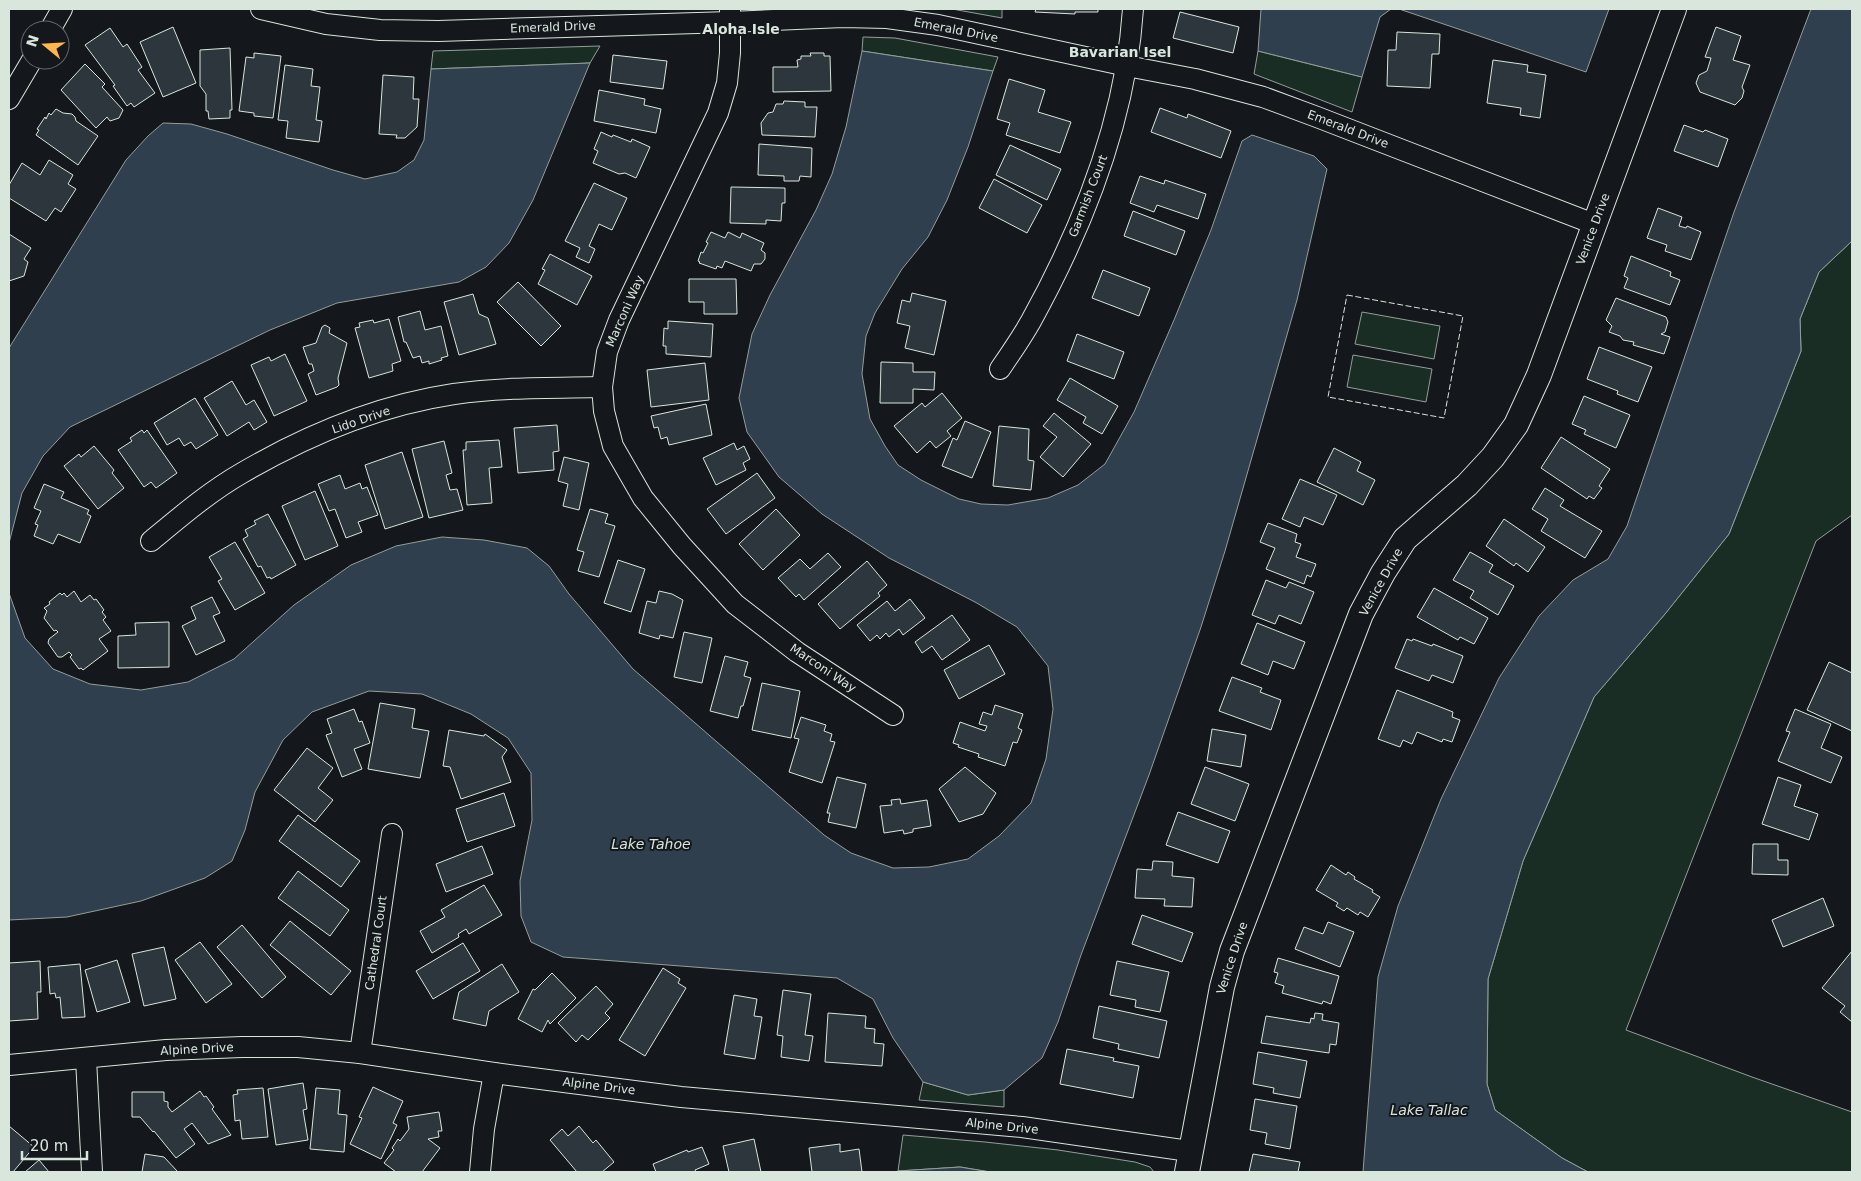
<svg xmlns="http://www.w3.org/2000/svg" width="1861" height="1181" font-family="'DejaVu Sans',sans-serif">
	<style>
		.green { fill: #1a2d24; stroke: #939e99 }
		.water { fill: #2f3f4d; stroke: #939e99 }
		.building { fill: #2c363c; stroke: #d8e6dc }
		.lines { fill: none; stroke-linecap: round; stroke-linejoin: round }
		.minor-casing { stroke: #d8e6dc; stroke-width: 22 }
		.tertiary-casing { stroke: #d8e6dc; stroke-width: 26 }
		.minor { stroke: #14181c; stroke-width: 20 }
		.tertiary { stroke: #14181c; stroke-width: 24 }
		.fence { stroke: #d8e6dc; stroke-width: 1; stroke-dasharray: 6 2.5; stroke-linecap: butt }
		.labels { text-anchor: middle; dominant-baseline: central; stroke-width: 4; stroke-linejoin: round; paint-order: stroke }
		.street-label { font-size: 12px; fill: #d8e6dc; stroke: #14181c }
		.neighbourhood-label { font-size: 14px; font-weight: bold; fill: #d8e6dc; stroke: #14181c }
		.water-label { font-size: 14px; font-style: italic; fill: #d8e6dc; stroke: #14181c }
	</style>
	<rect width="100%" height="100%" fill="#14181c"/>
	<g class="green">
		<polygon points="952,9 1002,9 1002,18"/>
		<polygon points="863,37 895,38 998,57 993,71 862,51"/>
		<polygon points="600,46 590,63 431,69 433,51"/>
		<polygon points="1258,51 1362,77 1352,112 1254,74"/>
		<polygon points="1852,241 1852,515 1816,541 1626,1030 1752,1077 1852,1112 1852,1172 1588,1172 1562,1158 1495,1110 1487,1084 1488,979 1523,861 1594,697 1665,614 1729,534 1801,351 1800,319 1819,272"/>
		<polygon points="1362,312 1440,326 1434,359 1355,344"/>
		<polygon points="1353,355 1432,369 1426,402 1347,387"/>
		<polygon points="923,1082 968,1095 1004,1090 1004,1107 919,1100"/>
		<polygon points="903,1135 985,1142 1058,1150 1135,1162 1150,1167 1154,1172 990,1172 960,1167 898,1171"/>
	</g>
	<g class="water">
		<polygon points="1261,9 1391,9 1380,17 1362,77 1258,51"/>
		<polygon points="1399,9 1609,9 1586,72"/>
		<polygon points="1811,9 1852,9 1852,241 1819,272 1800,319 1801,351 1729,534 1665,614 1594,697 1523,861 1488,979 1487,1084 1495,1110 1562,1158 1588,1172 1363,1172 1378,977 1398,906 1441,799 1499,678 1539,616 1573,580 1608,559 1627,526 1734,212"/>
		<polygon points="862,51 993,71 968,147 947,200 928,237 902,269 875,313 866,336 862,374 870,419 885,446 898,465 921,480 959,499 981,504 1008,505 1048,498 1078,485 1105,464 1134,412 1174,320 1211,230 1242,141 1252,135 1314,156 1327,169 1297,300 1225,551 1201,627 1149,775 1081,955 1058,1022 1042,1058 1004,1090 968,1095 923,1082 893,1038 873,999 837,978 563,957 531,942 521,916 520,881 532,820 531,773 508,738 471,714 422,694 369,691 312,712 283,740 255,792 245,830 232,861 205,878 141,901 67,917 9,920 9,593 25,638 53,669 90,684 141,690 188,682 234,659 294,605 351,565 396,546 442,537 484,540 527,548 549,566 569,594 633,669 824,835 851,853 893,868 929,867 968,859 999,836 1031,803 1046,759 1053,709 1048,666 1017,627 975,602 889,558 822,514 779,477 747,432 739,398 752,334 770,295 816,210 832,174 846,127"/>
		<polygon points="590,63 533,200 509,243 486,267 459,282 337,303 270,330 70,427 43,456 22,493 9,543 9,348 126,160 148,136 163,123 191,124 227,134 333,170 365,179 397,172 414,160 424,140 431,69"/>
		<polygon points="960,1167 990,1172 896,1172 898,1171"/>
	</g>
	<g class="building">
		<polygon points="1036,9 1098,9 1098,12 1075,12 1075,14 1035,12"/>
		<polygon points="1180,12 1239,27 1233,53 1173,38"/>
		<polygon points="173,27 196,83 163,97 140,42"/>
		<polygon points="1716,27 1741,36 1733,60 1750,65 1742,87 1744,91 1742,98 1735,105 1700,92 1696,83 1699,75 1707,71 1711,58 1705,57"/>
		<polygon points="110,28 123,47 127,44 142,67 138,70 155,93 134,107 131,103 127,106 113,86 115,85 85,45"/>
		<polygon points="1397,32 1440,34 1439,54 1432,54 1430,88 1387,86 1388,50 1396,50"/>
		<polygon points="230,48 232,110 230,110 230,118 209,119 208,111 206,111 206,94 200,86 200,50"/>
		<polygon points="254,53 281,56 273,118 254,116 254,113 239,111 246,57 254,58"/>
		<polygon points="810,53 824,53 824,56 830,56 831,91 773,92 773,67 798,67 797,60 801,59 801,56 811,56"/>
		<polygon points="613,55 667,61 663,89 610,82"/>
		<polygon points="1493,60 1528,65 1527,72 1546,75 1540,118 1520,115 1521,108 1487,103"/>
		<polygon points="85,64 105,84 102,87 123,110 119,118 110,121 107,117 96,128 61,90"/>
		<polygon points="285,65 313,69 311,86 320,87 316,120 322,121 319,142 286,138 288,121 278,120"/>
		<polygon points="383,75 414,77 413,99 419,99 417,127 405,138 396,138 397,135 379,134"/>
		<polygon points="1009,79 1045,90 1038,112 1071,122 1060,153 1006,135 1010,123 997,119"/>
		<polygon points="599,90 645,99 644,105 661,109 656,133 594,121"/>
		<polygon points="784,101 805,102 805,107 817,107 815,137 762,135 761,123 768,113 773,112 776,104 783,104"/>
		<polygon points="1160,108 1187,118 1188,114 1231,131 1221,158 1151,132"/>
		<polygon points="56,109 63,113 72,114 75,117 76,121 98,136 78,165 36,135 39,130 37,129 45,117 46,119 49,113 51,115"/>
		<polygon points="1684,125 1703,132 1705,130 1728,139 1718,167 1674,151"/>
		<polygon points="601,132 612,137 613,135 631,142 632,139 650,147 636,178 625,173 619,174 593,163 598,151 594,149"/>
		<polygon points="759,144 812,148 811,177 800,176 799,181 784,181 784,176 758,175"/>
		<polygon points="1010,145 1061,169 1047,200 996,175"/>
		<polygon points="49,160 73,175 68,184 76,189 61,212 55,208 46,221 9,198 9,185 22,163 40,175"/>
		<polygon points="1140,176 1164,184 1165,180 1206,194 1198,219 1157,205 1154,212 1130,203"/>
		<polygon points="994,179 1042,205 1027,233 979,208"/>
		<polygon points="594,183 627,198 612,230 599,224 589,246 595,249 589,263 576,257 580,248 565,241"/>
		<polygon points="731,187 785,188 785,203 782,203 781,221 766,220 766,224 730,223"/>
		<polygon points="1658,208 1682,217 1679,226 1686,228 1687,226 1701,232 1691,260 1665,251 1667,245 1647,238"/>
		<polygon points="1133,211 1185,231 1176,255 1124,236"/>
		<polygon points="711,232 725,238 728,232 740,238 742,233 764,243 761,250 765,253 765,259 761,264 754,264 751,271 725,261 722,268 717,266 716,269 699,263 700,262 698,261 701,252 703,253 708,243 706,242"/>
		<polygon points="9,234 31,248 24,259 28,262 24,276 9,281"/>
		<polygon points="550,254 592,276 577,305 538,284 545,270 542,269"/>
		<polygon points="1631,256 1671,272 1670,276 1680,280 1670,305 1624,288 1628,278 1624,276"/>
		<polygon points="1103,270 1150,288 1139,316 1092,298"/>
		<polygon points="689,279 736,279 737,314 704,314 704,302 689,302"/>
		<polygon points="518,282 561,326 541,346 497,302"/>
		<polygon points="912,293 946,301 934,355 905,348 910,326 897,323 902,300 910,302"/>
		<polygon points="473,294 479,314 488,318 496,344 459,355 444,302"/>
		<polygon points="1616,298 1666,317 1668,322 1665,332 1661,334 1670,337 1664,354 1633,345 1634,342 1623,340 1620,336 1609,332 1612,326 1606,320"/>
		<polygon points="420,311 425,330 441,326 448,356 441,358 442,360 429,364 429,361 422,363 420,356 413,358 406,342 404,342 398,317"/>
		<polygon points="389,319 401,361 392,364 393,371 369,378 355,328 360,327 359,323 373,320 374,323"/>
		<polygon points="668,321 713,324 711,357 666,354 666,346 663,346 664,328 668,329"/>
		<polygon points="325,325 330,328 329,333 347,343 338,378 339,385 337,387 316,395 308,374 314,371 312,364 309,364 303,347 316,343 322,327"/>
		<polygon points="1077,334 1124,352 1114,379 1067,361"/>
		<polygon points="1599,347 1652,367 1638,402 1617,394 1618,391 1587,379"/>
		<polygon points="285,354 307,401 274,416 251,365 269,357 271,361"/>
		<polygon points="881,362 913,363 913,372 935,372 934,390 913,389 913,403 880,403"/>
		<polygon points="705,363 709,400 651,407 647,370"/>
		<polygon points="1070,378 1118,406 1102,434 1083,423 1086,417 1057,400"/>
		<polygon points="232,381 246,405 254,400 267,422 254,430 249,422 227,436 204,398"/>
		<polygon points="942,393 962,418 947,431 951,436 936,448 930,441 917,453 894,426 922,403 925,407"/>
		<polygon points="1584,396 1630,415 1616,448 1584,434 1586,430 1572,424"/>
		<polygon points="195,398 218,435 196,449 191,442 184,446 179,438 167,445 154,423"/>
		<polygon points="706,404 712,435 669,445 667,437 661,439 658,427 654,428 651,416"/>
		<polygon points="1054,413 1091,444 1063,477 1040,457 1057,437 1043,426"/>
		<polygon points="965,421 991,432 972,478 942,466 953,438 957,440"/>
		<polygon points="557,425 559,451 553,452 554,470 518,473 514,428"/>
		<polygon points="999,426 1029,429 1028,460 1034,461 1031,490 993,486"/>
		<polygon points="142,430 144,433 147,430 177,473 156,488 151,482 144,487 118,450 132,441 130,438"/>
		<polygon points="1561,437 1610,469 1599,486 1602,488 1594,499 1589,496 1587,499 1541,468"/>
		<polygon points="499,440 502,467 489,468 492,503 467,505 463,450 466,450 466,442"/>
		<polygon points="444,441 452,473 446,475 450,490 457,489 463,510 429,518 412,449"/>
		<polygon points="734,443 737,450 744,446 750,459 743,463 746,470 716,485 703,458"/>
		<polygon points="94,446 114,470 112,473 124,488 98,509 64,466 79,454 81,457"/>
		<polygon points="1334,448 1361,462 1357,471 1375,480 1363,505 1317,482"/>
		<polygon points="402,452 423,517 385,529 365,465"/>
		<polygon points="564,457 589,463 579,510 563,506 568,484 558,481"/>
		<polygon points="757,473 775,498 726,534 707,509"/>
		<polygon points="340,475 345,489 360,483 362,489 367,487 378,515 358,522 362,532 346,538 335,509 329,511 318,484"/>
		<polygon points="1300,479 1337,495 1323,525 1304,517 1300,527 1282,519"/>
		<polygon points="44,484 64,492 61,498 89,510 87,514 91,516 80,543 58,534 53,544 34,536 38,525 35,524 41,511 34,508"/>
		<polygon points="1545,488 1564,500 1560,506 1602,531 1585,558 1541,531 1548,519 1532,509"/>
		<polygon points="315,491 338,546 305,560 282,506"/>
		<polygon points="590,509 608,514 605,523 615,526 599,577 578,571 584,552 577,550"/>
		<polygon points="776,509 800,535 763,570 739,544"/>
		<polygon points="268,514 296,565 271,579 270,577 267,578 261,566 258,567 243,539 248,536 245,530 256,524 254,521"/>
		<polygon points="1504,519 1545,547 1528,572 1516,563 1514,566 1486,546"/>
		<polygon points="1268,523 1297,534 1295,542 1301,544 1296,557 1316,564 1311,577 1307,575 1304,584 1266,569 1275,548 1260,542"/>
		<polygon points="235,542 265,593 235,610 218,581 222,579 209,557"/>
		<polygon points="1470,552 1493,565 1489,572 1514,586 1498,615 1470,598 1474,591 1453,580"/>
		<polygon points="828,553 841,567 804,600 799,594 796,597 778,578 800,559 810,569"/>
		<polygon points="618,560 645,569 631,612 604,603"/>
		<polygon points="867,561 887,585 878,593 880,596 840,629 818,604"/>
		<polygon points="1266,580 1286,588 1289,582 1314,592 1301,624 1279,615 1275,624 1252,615"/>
		<polygon points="1434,588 1488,618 1474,644 1460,637 1458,640 1417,617"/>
		<polygon points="74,591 81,602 90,595 94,600 96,599 104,610 102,612 106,617 103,620 111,631 99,639 108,651 83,670 81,668 79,669 70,657 72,655 69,652 62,657 58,657 48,643 49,639 58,632 56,630 54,631 44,618 47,611 44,608 50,604 49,602 60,593 62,595 64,593 67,597"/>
		<polygon points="659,591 672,594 683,600 673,638 660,635 659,639 639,633 647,601 656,603"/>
		<polygon points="212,597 220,613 213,616 225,641 196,655 182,626 196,619 191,607"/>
		<polygon points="910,599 925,618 903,635 899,629 889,637 886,633 880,639 877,635 870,641 857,625 887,601 895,611"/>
		<polygon points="952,615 970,640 942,660 932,646 922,653 915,642"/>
		<polygon points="169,622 169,667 118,668 118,636 136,635 135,623"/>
		<polygon points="1257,623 1305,642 1294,669 1273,661 1268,675 1241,664"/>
		<polygon points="684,632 712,638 702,683 674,677"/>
		<polygon points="1407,639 1412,641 1413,639 1432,646 1433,644 1463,656 1453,683 1432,675 1429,681 1395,668"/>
		<polygon points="989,645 1005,674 959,699 944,670"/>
		<polygon points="725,656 748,662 744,676 751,678 743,706 741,706 738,718 710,711"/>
		<polygon points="1829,662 1852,673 1852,731 1807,710"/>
		<polygon points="1232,677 1262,688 1260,692 1281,700 1271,730 1219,711"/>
		<polygon points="762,683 800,691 791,738 752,730"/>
		<polygon points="1397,690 1453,712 1452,717 1460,720 1452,742 1443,739 1442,742 1417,732 1412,744 1403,740 1400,747 1378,739"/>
		<polygon points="380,703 415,709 412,728 429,731 420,778 368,769"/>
		<polygon points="995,705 1023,714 1018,728 1022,730 1017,743 1013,742 1005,766 978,757 979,754 958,747 959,745 953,743 960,722 985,731 987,726 979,724 983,712 992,715"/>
		<polygon points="354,709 359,722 362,721 370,743 354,749 362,769 342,777 326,735 332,733 327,719"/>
		<polygon points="1795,709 1831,724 1821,748 1842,757 1831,783 1778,761 1790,732 1786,731"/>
		<polygon points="801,717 826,725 824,731 832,734 830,741 835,742 822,783 789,772 799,739 794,738"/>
		<polygon points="1212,729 1246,735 1241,767 1207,761"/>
		<polygon points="449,730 484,736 485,734 507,750 502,757 511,782 461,799 450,767 443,766"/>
		<polygon points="307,748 333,768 318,788 333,800 315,822 274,790"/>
		<polygon points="965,767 996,793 983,814 959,822 939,789"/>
		<polygon points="1205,767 1249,784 1235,821 1191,804"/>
		<polygon points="837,777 866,784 856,828 828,822 830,813 827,813"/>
		<polygon points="1778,777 1801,785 1794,806 1818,814 1809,840 1762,824"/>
		<polygon points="504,793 515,826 467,842 456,809"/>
		<polygon points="900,799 901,804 927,800 931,826 913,829 913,832 904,834 903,830 884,833 880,806 892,805 891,800"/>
		<polygon points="1178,812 1230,831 1218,863 1166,845"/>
		<polygon points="298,815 360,861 341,887 279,841"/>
		<polygon points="1753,844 1778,844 1778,860 1788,860 1788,875 1752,874"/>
		<polygon points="482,846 493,874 446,892 436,864"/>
		<polygon points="1153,861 1173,862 1172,876 1194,878 1192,907 1164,906 1165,899 1135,898 1137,869 1152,870"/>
		<polygon points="1331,865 1346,875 1348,872 1355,877 1354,879 1373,890 1372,892 1380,897 1368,917 1360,912 1358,915 1347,908 1344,911 1336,906 1338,903 1316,890"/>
		<polygon points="298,871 349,910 330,936 278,898"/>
		<polygon points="484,885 502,915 469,934 466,929 458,934 459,937 432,953 420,931 445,917 441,910"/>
		<polygon points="1823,898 1834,926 1783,947 1772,920"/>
		<polygon points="1142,915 1193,933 1182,962 1132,944"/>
		<polygon points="290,921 351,971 331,995 270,945"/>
		<polygon points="1328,922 1354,932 1340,967 1295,949 1304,927 1323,934"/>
		<polygon points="242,925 286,977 262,998 217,947"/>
		<polygon points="200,942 232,984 206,1003 175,960"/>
		<polygon points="463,943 480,971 433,999 416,971"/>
		<polygon points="164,947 176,999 144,1006 132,954"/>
		<polygon points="1852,951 1852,1022 1840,1012 1845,1006 1822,988"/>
		<polygon points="1278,958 1339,976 1331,1004 1323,1001 1322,1004 1282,993 1284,986 1275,983 1278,973 1274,972"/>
		<polygon points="117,960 130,1002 97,1012 85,970"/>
		<polygon points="40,961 41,992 37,992 38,1019 9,1021 9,963"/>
		<polygon points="1117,961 1169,972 1160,1012 1135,1007 1136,1000 1110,995"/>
		<polygon points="80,964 85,1017 62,1018 60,997 56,998 55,993 50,994 48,967"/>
		<polygon points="502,964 519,992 489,1011 486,1026 453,1019 459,992"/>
		<polygon points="663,968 680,979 678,983 686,988 645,1056 619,1040"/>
		<polygon points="552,973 576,998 550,1024 548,1020 542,1032 518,1019 533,989 535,990"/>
		<polygon points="596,986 613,1004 605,1013 610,1018 588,1040 582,1035 576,1042 558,1023"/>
		<polygon points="783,990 811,994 805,1035 813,1036 809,1061 781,1057 783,1036 777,1035"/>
		<polygon points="734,995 757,999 754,1016 762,1017 755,1059 724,1054"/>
		<polygon points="1099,1006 1167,1021 1159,1058 1118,1049 1119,1044 1093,1038"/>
		<polygon points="828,1013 866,1016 865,1028 875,1029 874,1043 884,1044 882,1066 825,1062"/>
		<polygon points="1315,1013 1323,1014 1322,1020 1339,1023 1336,1045 1330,1044 1329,1053 1261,1043 1266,1016 1310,1023 1311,1018 1314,1019"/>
		<polygon points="1067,1049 1114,1058 1113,1061 1139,1066 1133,1098 1060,1084"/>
		<polygon points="1258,1052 1307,1061 1300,1098 1273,1093 1274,1088 1253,1084"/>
		<polygon points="303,1083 307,1109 303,1110 308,1140 276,1145 268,1089"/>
		<polygon points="373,1087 403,1101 393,1123 397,1125 381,1159 350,1144 362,1118 359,1117"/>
		<polygon points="263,1088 268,1137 242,1139 240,1120 235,1121 233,1095 238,1094 237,1090"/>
		<polygon points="316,1088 340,1090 338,1114 347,1115 344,1152 310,1149"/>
		<polygon points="200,1091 204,1097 206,1096 214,1107 212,1109 231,1135 208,1144 192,1123 184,1129 195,1144 176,1158 154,1131 153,1132 140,1117 132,1117 132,1092 164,1092 164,1101 168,1102 168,1107 172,1112"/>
		<polygon points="1255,1099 1297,1106 1290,1149 1265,1144 1267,1133 1250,1130"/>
		<polygon points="439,1112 442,1131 438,1131 439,1137 428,1139 440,1148 422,1172 396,1172 384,1163 394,1150 392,1148 398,1139 400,1141 409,1129 407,1117"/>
		<polygon points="9,1126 34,1147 13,1172 9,1172"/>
		<polygon points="579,1126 593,1143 596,1140 614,1162 602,1172 577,1172 550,1140 562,1129 568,1136"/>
		<polygon points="754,1139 761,1172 729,1172 723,1146"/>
		<polygon points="840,1144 840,1152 859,1149 862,1172 812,1172 809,1148"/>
		<polygon points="702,1147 709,1164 695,1170 696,1172 656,1172 653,1164 687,1150 688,1152"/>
		<polygon points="145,1154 164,1157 178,1172 142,1172"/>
		<polygon points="1253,1154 1300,1162 1298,1172 1249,1172"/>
		<polygon points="39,1160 49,1172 25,1172"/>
	</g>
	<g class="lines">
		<g class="minor-casing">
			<g id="minor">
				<polyline points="261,9 326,24 380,30 438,31 730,22 843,17 887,18 938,25 1127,66 1195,79 1263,97 1317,117 1594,224"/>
				<polyline points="730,9 730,53 727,83 718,113 619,320 607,352 602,387 604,411 613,446 643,498 682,546 735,604 797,652 893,715"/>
				<polyline points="50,30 62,9"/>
				<polyline points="9,99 32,60"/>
				<path d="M 1000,369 C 1011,353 1022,337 1031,321 C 1084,225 1126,118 1133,9"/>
				<path d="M 151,541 C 180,517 209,492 242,473 C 307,435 380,405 454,394 C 503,387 552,388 602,387"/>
				<polyline points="360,1053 392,834"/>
				<polyline points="86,1059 92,1172"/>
				<polyline points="9,1065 166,1050 242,1047 298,1047 360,1053 494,1073 681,1097 1022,1127 1189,1151"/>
				<polyline points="480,1172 484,1129 494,1073"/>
			</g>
		</g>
		<g class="tertiary-casing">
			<polyline id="tertiary" points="1187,1172 1222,987 1232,951 1361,614 1383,573 1405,539 1467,485 1493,457 1516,425 1539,375 1674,9"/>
		</g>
		<use href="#minor" class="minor"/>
		<use href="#tertiary" class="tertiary"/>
		<polygon class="fence" points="1347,295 1463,316 1444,418 1328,397"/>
	</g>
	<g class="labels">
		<g class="street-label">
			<text transform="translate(553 27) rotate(-2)">Emerald Drive</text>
			<text transform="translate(956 30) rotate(11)">Emerald Drive</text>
			<text transform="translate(1348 129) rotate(21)">Emerald Drive</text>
			<text transform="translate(1088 196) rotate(-69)">Garmish Court</text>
			<text transform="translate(1593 229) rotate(-70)">Venice Drive</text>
			<text transform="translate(625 311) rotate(-66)">Marconi Way</text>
			<text transform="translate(361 420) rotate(-19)">Lido Drive</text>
			<text transform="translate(1381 582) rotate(-61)">Venice Drive</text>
			<text transform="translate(823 668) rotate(34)">Marconi Way</text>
			<text transform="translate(376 943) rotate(-82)">Cathedral Court</text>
			<text transform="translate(1232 958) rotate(-72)">Venice Drive</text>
			<text transform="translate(197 1049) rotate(-3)">Alpine Drive</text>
			<text transform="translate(599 1086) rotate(7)">Alpine Drive</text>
			<text transform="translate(1002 1126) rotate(6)">Alpine Drive</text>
		</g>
		<g class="neighbourhood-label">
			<text x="741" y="29">Aloha Isle</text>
			<text x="1120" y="52">Bavarian Isel</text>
		</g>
		<g class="water-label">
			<text x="651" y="844">Lake Tahoe</text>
			<text x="1429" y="1110">Lake Tallac</text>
		</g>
	</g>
	<rect width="1861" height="1181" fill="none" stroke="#d8e6dc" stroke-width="20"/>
	<g transform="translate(45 45) rotate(288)"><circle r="24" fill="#14181c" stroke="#626a69"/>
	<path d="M0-4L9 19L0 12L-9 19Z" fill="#ffb74d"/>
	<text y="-8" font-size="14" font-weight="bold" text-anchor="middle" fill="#d8e6dc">N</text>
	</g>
	<path d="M22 1151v8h65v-8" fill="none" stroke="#d8e6dc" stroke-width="2.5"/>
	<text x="30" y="1151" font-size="15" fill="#d8e6dc" stroke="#14181c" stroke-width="4" paint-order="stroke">20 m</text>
</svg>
